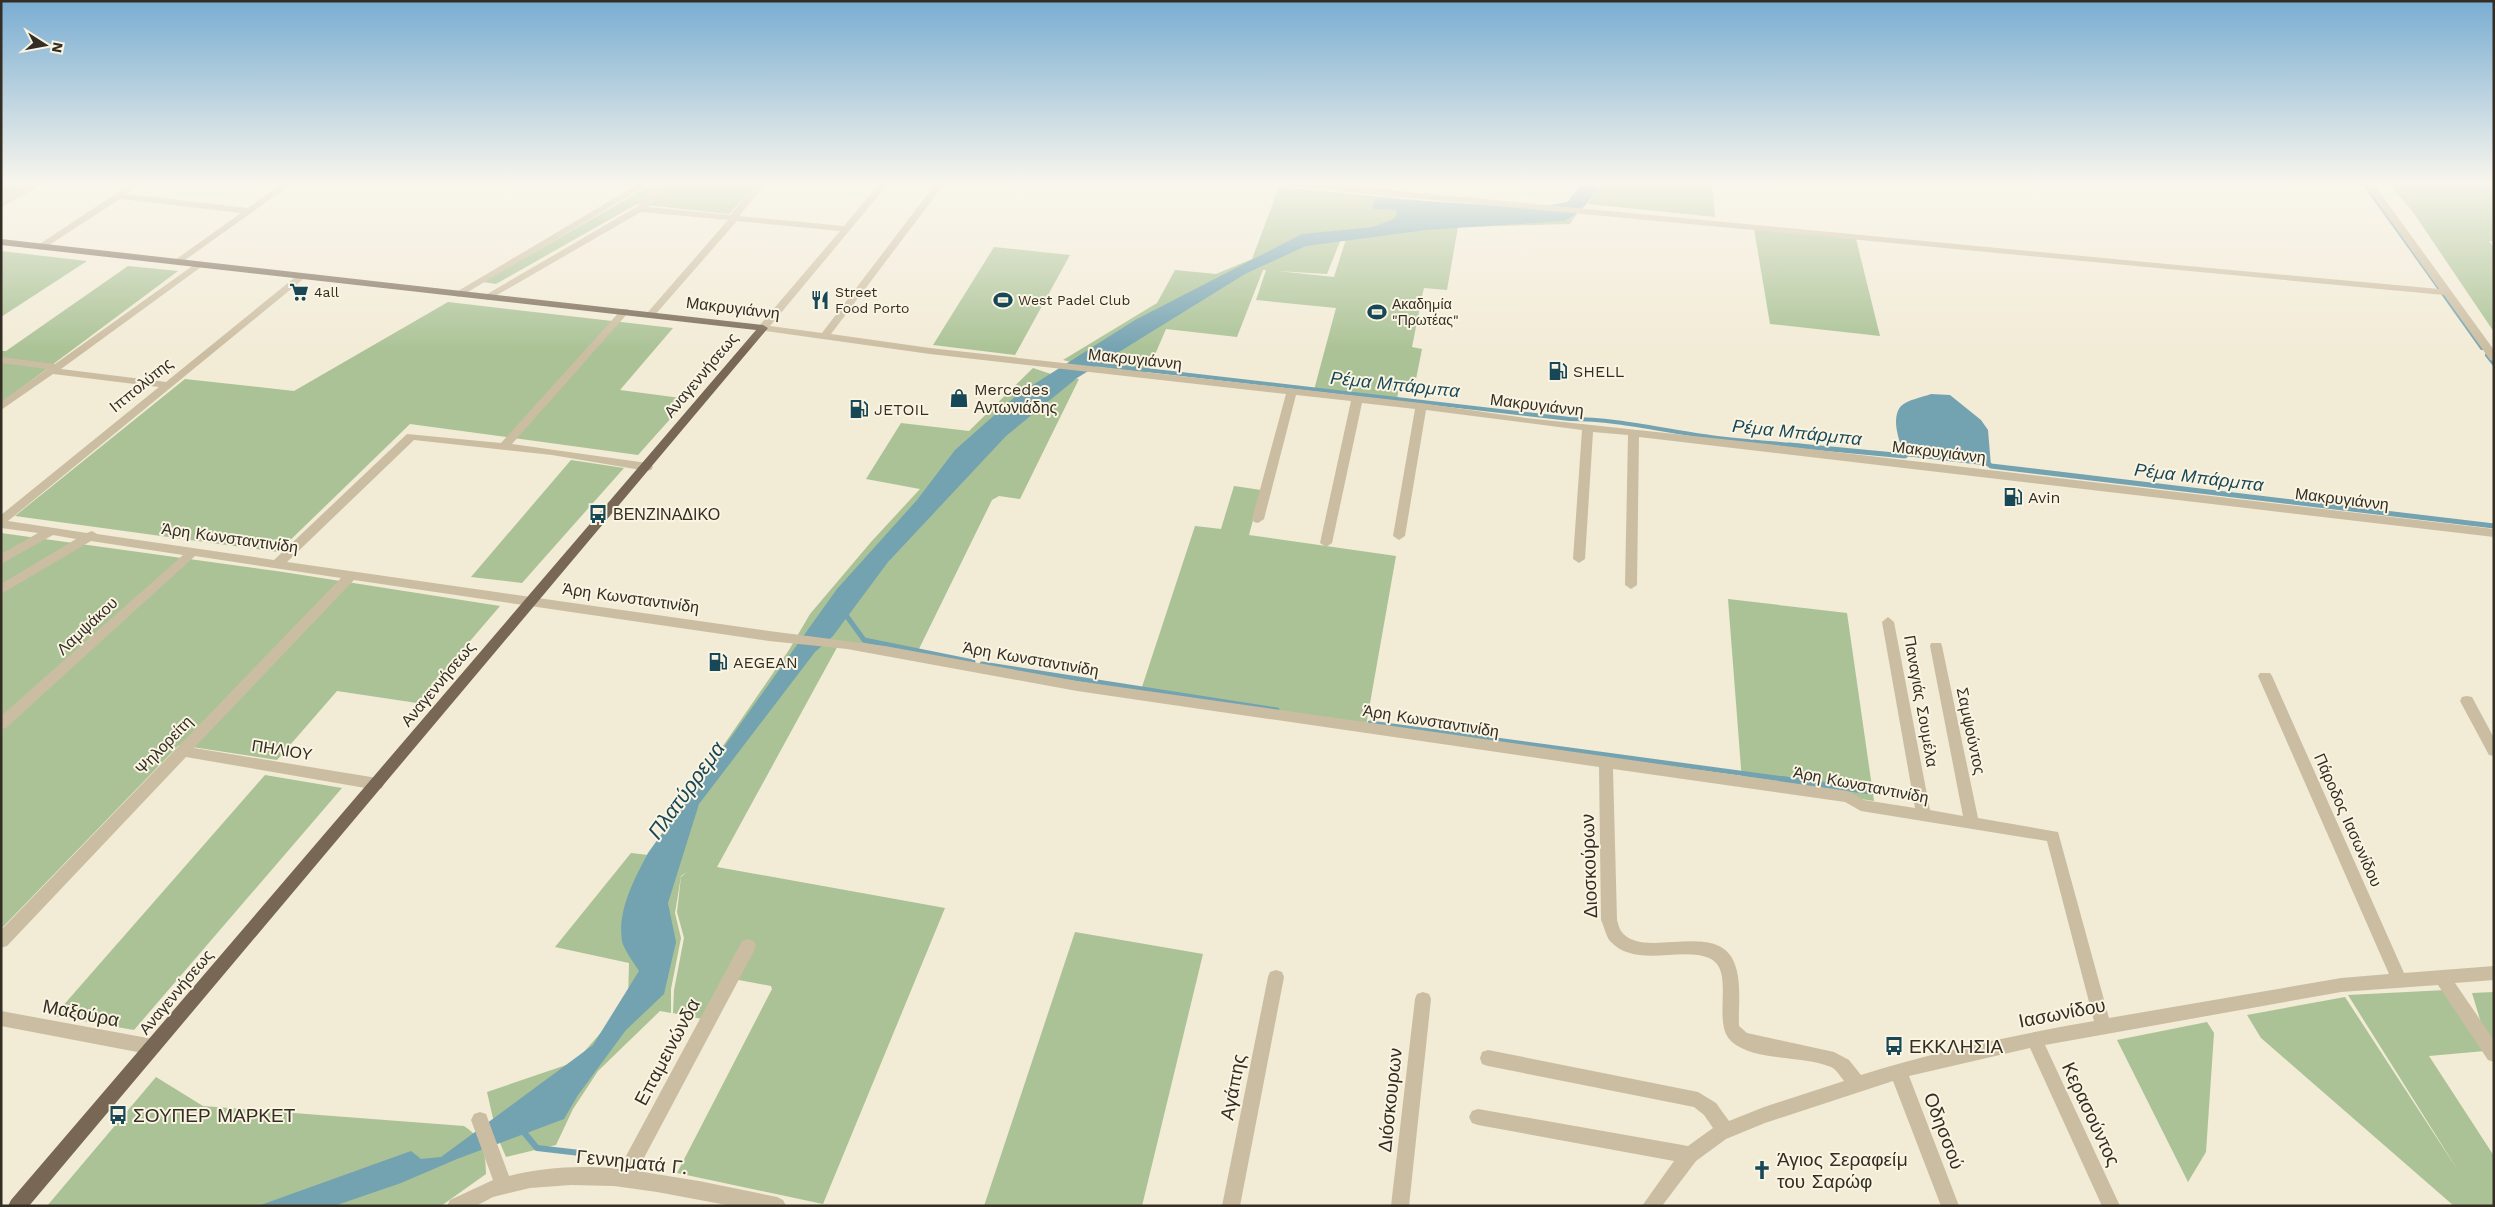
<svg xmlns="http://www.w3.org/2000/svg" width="2495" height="1207" font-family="'Work Sans',sans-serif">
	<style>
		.green { fill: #aac295; fill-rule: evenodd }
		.water { fill: #73a2b1 }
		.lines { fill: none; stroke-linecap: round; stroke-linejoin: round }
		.stream-far2 { stroke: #73a2b1; stroke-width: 4 }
		.stream-far1 { stroke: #73a2b1; stroke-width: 5 }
		.stream { stroke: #73a2b1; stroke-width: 6 }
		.minor { fill: #cbbda1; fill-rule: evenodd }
		.major { fill: #786754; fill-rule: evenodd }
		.labels { text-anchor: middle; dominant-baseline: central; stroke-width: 4; stroke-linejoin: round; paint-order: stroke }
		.far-poi-label { font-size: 14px; fill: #342d24; stroke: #faf4e2; text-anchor: start }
		.street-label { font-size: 16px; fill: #342d24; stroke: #faf4e2 }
		.poi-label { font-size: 16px; fill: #342d24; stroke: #faf4e2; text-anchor: start }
		.water-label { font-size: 18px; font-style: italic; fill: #184758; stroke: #faf4e2 }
		.near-street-label { font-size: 19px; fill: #342d24; stroke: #faf4e2 }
		.near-poi-label { font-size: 19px; fill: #342d24; stroke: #faf4e2; text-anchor: start }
		.near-water-label { font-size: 21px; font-style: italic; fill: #184758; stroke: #faf4e2 }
	</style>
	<rect width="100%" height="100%" fill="#f2ebd6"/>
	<g class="green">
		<polygon points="1,183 37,183 1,199"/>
		<polygon points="654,183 757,183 729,214 637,204 496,284 483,282"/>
		<path d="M 1581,183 L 1598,183 L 1570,224 L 1458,227 L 1447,290 L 1424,288 L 1423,292 L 1412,347 L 1422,349 L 1415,384 L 1400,382 L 1397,399 L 1314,390 L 1336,308 L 1256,300 L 1266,270 L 1263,270 L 1237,337 L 1166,329 L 1147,373 L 1088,366 L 1063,360 L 1157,303 L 1175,270 L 1216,274 L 1252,259 L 1279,187 L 1553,213 L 1565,205 ZM 1341,239 L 1346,239 L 1334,277 L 1277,271 L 1327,274 Z"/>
		<polygon points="1601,183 1712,183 1715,217 1588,204"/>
		<polygon points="2388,183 2494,183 2494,241 2489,241 2494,247 2494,332 2413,212"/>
		<polygon points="1754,229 1856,239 1880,336 1770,324"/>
		<polygon points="994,247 1070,255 1015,355 933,345"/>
		<polygon points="1,251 87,261 1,317"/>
		<polygon points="128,266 178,271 1,403 1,351 6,351"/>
		<polygon points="448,302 673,328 620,390 688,399 638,455 410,424 278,552 15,516 185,379 294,391"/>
		<polygon points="1033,368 1054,375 1079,379 1020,499 999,496 992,500 916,655 840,642 717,867 945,908 823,1204 677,1173 772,989 771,986 723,977 702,1019 673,1013 674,990 684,938 677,912 681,877 687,872 681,876 675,913 681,938 671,989 671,1013 660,1011 598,1071 573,1109 556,1145 506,1157 497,1136 487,1092 575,1062 628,1002 629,963 555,947 631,853 648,855 789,650 810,614 871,542 920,489 866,479 901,423 969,431"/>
		<polygon points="571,460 624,468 522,583 471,577"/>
		<polygon points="1234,486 1261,490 1249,535 1396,556 1366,726 1141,690 1195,526 1221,529"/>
		<polygon points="1,533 283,572 500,606 417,703 337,691 277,760 179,745 1,929"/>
		<polygon points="1728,599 1847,613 1874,801 1742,781"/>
		<polygon points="265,775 342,788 134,1030 54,1016"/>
		<polygon points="1075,932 1203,954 1142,1206 984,1206"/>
		<polygon points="2446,990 2485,1051 2429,1056 2494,1156 2494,1206 2454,1206 2261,1038 2247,1015 2345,997 2459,1172 2348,995"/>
		<polygon points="2494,992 2494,1046 2482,1026 2472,993"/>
		<polygon points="2207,1022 2214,1033 2206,1152 2188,1182 2117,1040"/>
		<path d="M 156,1077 L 203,1106 L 464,1126 C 482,1137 486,1154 486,1174 L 441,1206 L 47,1206 Z"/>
	</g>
	<g class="water">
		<path d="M 1583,183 L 1601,183 C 1590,200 1582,213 1564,221 L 1426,230 L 1306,246 L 1245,274 L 1077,378 L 1006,436 L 888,562 L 833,636 L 815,652 L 699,804 L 668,903 L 676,942 L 664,994 L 626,1030 L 578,1095 L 564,1119 L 457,1159 L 401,1183 L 334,1206 L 258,1206 L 411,1151 L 421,1159 L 441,1157 L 593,1045 L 639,971 C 634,963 624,950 622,941 C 617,910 635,878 648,853 L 837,589 L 917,500 L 955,450 L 1017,395 L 1135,320 L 1302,234 L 1373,227 L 1394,219 L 1397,214 L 1396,210 L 1372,209 L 1375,198 L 1534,208 L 1568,202 Z"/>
		<path d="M 1931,394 L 1950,395 L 1981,420 L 1988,430 L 1991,466 L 1905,456 C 1900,443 1890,419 1901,406 C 1907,400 1923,397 1931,394 Z"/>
	</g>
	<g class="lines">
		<g class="stream-far2">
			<polyline points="2364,183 2482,348"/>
			<polyline points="2487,355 2494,364"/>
			<path d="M 1094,364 L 1570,419 C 1618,419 1663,431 1710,437 C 1741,441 1771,443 1802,446"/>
		</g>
		<g class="stream-far1">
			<polyline points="1789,445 1905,456 1908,453"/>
			<polyline points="1987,463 1991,466 2494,526"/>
			<polyline points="843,611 864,640 973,662"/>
			<polyline points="982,664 1277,710"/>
			<polyline points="1370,723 1791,780"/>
		</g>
		<g class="stream">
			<polyline points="1781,779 1875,792"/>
			<polyline points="522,1130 537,1148 580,1153"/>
		</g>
		<g class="minor">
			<polygon points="34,183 46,183 1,207 1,200"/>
			<polygon points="132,183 143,183 127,194 248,208 283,183 293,183 178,265 175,264 175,260 241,213 120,199 43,249 40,250 35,247"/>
			<polygon points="640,183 651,183 461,296 458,297 453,294"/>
			<polygon points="660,183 669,183 648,207 730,215 757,183 766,183 739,216 844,226 880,183 889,183 770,326 822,333 936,183 945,183 831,334 930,348 1421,403 1526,418 1768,444 2494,529 2494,537 1639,437 1637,585 1631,589 1625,585 1628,435 1593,432 1585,559 1579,563 1573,559 1582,430 1426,410 1405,536 1399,540 1393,536 1415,409 1362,403 1332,543 1326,547 1320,543 1351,401 1296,395 1264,519 1258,523 1254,522 1252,519 1286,394 930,354 759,330 759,326 840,231 737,221 654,316 648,316 648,312 728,220 641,212 490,299 487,300 482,297 638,206"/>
			<polygon points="1281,183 1319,183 1430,194 2156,263 2439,289 2364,183 2373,183 2494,350 2494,361 2490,360 2444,295 1285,186"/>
			<path d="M 198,262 L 203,265 L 201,267 L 61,369 L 166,382 L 299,274 L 302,273 L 307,276 L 8,521 L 87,533 L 92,531 L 97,534 L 274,560 L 407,434 L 501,443 L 622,309 L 628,309 L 628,313 L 512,444 L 647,463 L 651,464 L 653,467 L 651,470 L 647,471 L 552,455 L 414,440 L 287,562 L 769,631 L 885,646 L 1077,681 L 1848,791 L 1864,800 L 1915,808 L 1882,622 L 1888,617 L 1894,622 L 1930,810 L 1963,816 L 1930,646 L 1931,643 L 1941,643 L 1942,646 L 1978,818 L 2058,832 L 2109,1018 L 2341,978 L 2389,974 L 2258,676 L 2260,673 L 2270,673 L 2272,676 L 2404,973 L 2494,966 L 2494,980 L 2455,983 L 2494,1040 L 2494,1062 L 2488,1060 L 2438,985 L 2341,992 L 2045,1045 L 2120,1206 L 2102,1206 L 2030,1048 L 1909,1076 L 1959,1206 L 1941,1206 L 1893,1081 L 1765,1123 L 1726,1139 L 1696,1161 L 1662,1206 L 1642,1206 L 1674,1161 L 1478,1125 L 1472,1123 L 1469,1117 L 1472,1111 L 1478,1109 L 1688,1146 L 1713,1128 L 1704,1115 L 1694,1107 L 1488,1066 L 1482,1064 L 1480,1058 L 1482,1052 L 1488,1050 L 1698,1092 L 1716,1103 L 1729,1121 L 1764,1107 L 1844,1081 C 1840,1076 1837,1070 1831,1067 C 1803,1055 1756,1062 1732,1042 C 1710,1023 1737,970 1709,958 C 1681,946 1635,969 1610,941 C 1606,936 1604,926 1601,920 L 1599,767 L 1077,691 L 847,649 L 769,641 L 354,580 L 194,748 L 377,778 L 382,780 L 384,784 L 382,788 L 377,790 L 186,757 L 7,946 L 1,948 L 1,930 L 341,578 L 195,556 L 6,728 L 1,729 L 1,716 L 183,555 L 91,541 L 1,594 L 1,584 L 76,539 L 53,535 L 1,564 L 1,554 L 38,533 L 1,528 L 1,515 L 159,387 L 53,374 L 1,410 L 1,402 L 47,369 L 1,363 L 1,357 L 55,364 ZM 1613,769 L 1845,802 L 1861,811 L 2047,841 L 2094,1021 C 2015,1035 1936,1051 1861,1075 L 1849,1060 L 1834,1052 L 1747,1033 L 1739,1026 C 1738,1005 1743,978 1732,958 C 1711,922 1641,960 1621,931 C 1619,928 1618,923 1617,920 Z"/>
			<polygon points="2467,696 2472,697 2494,738 2494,756 2489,755 2460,701 2462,697"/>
			<path d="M 748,939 L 754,941 L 756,946 L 754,951 L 637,1171 L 699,1181 L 777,1197 L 783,1200 L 786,1206 L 732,1206 L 657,1192 L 614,1186 L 571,1185 L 530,1188 L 493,1197 L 476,1206 L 447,1206 L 450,1200 L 493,1180 L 471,1120 L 474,1114 L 480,1112 L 486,1114 L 509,1176 C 544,1167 582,1165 619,1169 L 742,941 Z"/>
			<polygon points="1276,970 1282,972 1284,977 1240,1206 1222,1206 1268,977 1270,972"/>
			<polygon points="1423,992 1429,994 1431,999 1409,1206 1391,1206 1415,999 1417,994"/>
			<polygon points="1,1011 153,1039 159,1042 161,1047 159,1052 153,1055 1,1026"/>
		</g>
		<polygon class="major" points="1,239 763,325 768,328 29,1206 8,1206 11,1200 756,330 1,245"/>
	</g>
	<linearGradient id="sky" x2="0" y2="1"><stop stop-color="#79add2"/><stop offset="0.52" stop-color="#f9f6ed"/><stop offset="1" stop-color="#f9f6ed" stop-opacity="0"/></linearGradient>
	<rect width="2495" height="352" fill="url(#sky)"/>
	<defs>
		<g id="supermarket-bare" transform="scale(1.5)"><path d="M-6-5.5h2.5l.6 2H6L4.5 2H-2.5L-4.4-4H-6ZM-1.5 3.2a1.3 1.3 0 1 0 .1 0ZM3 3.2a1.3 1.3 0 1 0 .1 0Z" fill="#184758" stroke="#faf4e2" stroke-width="2.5" paint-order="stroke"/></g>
		<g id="restaurant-bare" transform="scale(1.5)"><path d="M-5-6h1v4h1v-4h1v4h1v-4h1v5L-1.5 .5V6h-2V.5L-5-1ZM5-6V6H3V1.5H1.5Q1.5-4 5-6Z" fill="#184758" stroke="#faf4e2" stroke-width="2.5" paint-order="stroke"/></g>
		<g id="stadium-bare" transform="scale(1.5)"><path d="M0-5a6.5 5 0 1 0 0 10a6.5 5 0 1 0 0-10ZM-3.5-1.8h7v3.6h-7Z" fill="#184758" stroke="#faf4e2" stroke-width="2.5" paint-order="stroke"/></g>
		<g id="fuel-bare" transform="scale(1.5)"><path d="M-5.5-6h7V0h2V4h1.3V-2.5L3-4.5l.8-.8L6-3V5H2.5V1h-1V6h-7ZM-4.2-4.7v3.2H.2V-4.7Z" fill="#184758" stroke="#faf4e2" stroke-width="2.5" paint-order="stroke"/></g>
		<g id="shop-bare" transform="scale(1.5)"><path d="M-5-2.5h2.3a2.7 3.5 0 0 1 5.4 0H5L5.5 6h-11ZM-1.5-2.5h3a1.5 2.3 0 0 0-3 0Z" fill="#184758" stroke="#faf4e2" stroke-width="2.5" paint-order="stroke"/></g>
		<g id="bus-bare" transform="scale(1.5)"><path d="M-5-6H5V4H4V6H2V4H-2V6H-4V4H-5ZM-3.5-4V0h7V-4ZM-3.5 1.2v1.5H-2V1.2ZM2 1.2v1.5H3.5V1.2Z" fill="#184758" stroke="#faf4e2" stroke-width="2.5" paint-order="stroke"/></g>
		<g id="church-bare" transform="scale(1.5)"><path d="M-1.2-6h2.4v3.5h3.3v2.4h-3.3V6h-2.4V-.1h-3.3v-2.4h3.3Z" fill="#184758" stroke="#faf4e2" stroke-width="2.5" paint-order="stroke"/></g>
	</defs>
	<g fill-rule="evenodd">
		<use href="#supermarket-bare" x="299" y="292"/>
		<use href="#restaurant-bare" x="820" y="300"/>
		<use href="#stadium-bare" x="1003" y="300"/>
		<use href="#stadium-bare" x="1377" y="312"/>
		<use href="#fuel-bare" x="1558" y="371"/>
		<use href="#shop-bare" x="959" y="398"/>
		<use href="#fuel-bare" x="859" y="409"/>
		<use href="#fuel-bare" x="2013" y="497"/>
		<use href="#bus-bare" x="598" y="514"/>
		<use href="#fuel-bare" x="718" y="662"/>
		<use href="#bus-bare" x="1894" y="1046"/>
		<use href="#bus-bare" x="118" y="1115"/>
		<use href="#church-bare" x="1762" y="1170"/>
	</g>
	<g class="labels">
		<g class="far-poi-label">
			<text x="314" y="292">4all</text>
			<text x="835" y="292">Street<tspan x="835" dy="16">Food Porto</tspan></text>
			<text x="1018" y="300">West Padel Club</text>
			<text x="1392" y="304">Ακαδημία<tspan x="1392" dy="16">"Πρωτέας"</tspan></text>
		</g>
		<g class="street-label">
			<text transform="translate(733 308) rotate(7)">Μακρυγιάννη</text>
			<text transform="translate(1135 359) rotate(6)">Μακρυγιάννη</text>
			<text transform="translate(701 375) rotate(-50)">Αναγεννήσεως</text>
			<text transform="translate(141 385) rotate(-39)">Ιππολύτης</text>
			<text transform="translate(1537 405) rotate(7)">Μακρυγιάννη</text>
			<text transform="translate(1939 452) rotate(7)">Μακρυγιάννη</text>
			<text transform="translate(2342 499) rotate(7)">Μακρυγιάννη</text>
			<text transform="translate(230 538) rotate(8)">Άρη Κωνσταντινίδη</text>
			<text transform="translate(631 598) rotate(8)">Άρη Κωνσταντινίδη</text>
			<text transform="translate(87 626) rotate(-43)">Λαμψάκου</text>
			<text transform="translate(1031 659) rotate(10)">Άρη Κωνσταντινίδη</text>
			<text transform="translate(438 684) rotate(-50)">Αναγεννήσεως</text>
			<text transform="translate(1921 701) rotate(80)">Παναγιάς Σουμέλα</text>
			<text transform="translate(1431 721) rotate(9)">Άρη Κωνσταντινίδη</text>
			<text transform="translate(1971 731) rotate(78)">Σαμψούντος</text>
			<text transform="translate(164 745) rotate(-46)">Ψηλορείτη</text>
			<text transform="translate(282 750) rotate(9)">ΠΗΛΙΟΥ</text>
			<text transform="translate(1861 785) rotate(11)">Άρη Κωνσταντινίδη</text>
			<text transform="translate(2348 820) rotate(66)">Πάροδος Ιασωνίδου</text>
			<text transform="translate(176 992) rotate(-50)">Αναγεννήσεως</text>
		</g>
		<g class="poi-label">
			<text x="1573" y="371">SHELL</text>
			<text x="974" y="389">Mercedes<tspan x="974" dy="18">Αντωνιάδης</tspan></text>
			<text x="874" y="409">JETOIL</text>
			<text x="2028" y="497">Avin</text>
			<text x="613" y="514">ΒΕΝΖΙΝΑΔΙΚΟ</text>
			<text x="733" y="662">AEGEAN</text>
		</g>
		<g class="water-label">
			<text transform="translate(1395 384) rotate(6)">Ρέμα Μπάρμπα</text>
			<text transform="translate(1797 432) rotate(6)">Ρέμα Μπάρμπα</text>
			<text transform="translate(2199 477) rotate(7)">Ρέμα Μπάρμπα</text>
		</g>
		<g class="near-street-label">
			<text transform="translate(1589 866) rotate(-92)">Διοσκούρων</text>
			<text transform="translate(81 1013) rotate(11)">Μαξούρα</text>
			<text transform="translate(2062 1013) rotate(-11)">Ιασωνίδου</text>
			<text transform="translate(667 1052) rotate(-62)">Επαμεινώνδα</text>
			<text transform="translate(1233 1087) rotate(-79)">Αγάπης</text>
			<text transform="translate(1390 1100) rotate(-84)">Διόσκουρων</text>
			<text transform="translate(2091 1114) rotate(65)">Κερασούντος</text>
			<text transform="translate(1944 1131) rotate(69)">Οδησσού</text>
			<text transform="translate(632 1162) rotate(6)">Γεννηματά Γ.</text>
		</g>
		<g class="near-poi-label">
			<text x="1909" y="1046">ΕΚΚΛΗΣΙΑ</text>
			<text x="133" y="1115">ΣΟΥΠΕΡ ΜΑΡΚΕΤ</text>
			<text x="1777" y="1159">Άγιος Σεραφείμ<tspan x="1777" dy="22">του Σαρώφ</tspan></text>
		</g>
		<g class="near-water-label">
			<text transform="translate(686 790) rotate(-54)">Πλατύρρεμα</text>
		</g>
	</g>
	<rect width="2495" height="1207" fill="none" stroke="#342d24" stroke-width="5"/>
	<g transform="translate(45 45) rotate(101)" stroke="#faf4e2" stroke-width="4" paint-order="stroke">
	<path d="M0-4L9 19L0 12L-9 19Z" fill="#342d24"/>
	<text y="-8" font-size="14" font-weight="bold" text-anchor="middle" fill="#342d24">N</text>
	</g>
</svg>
